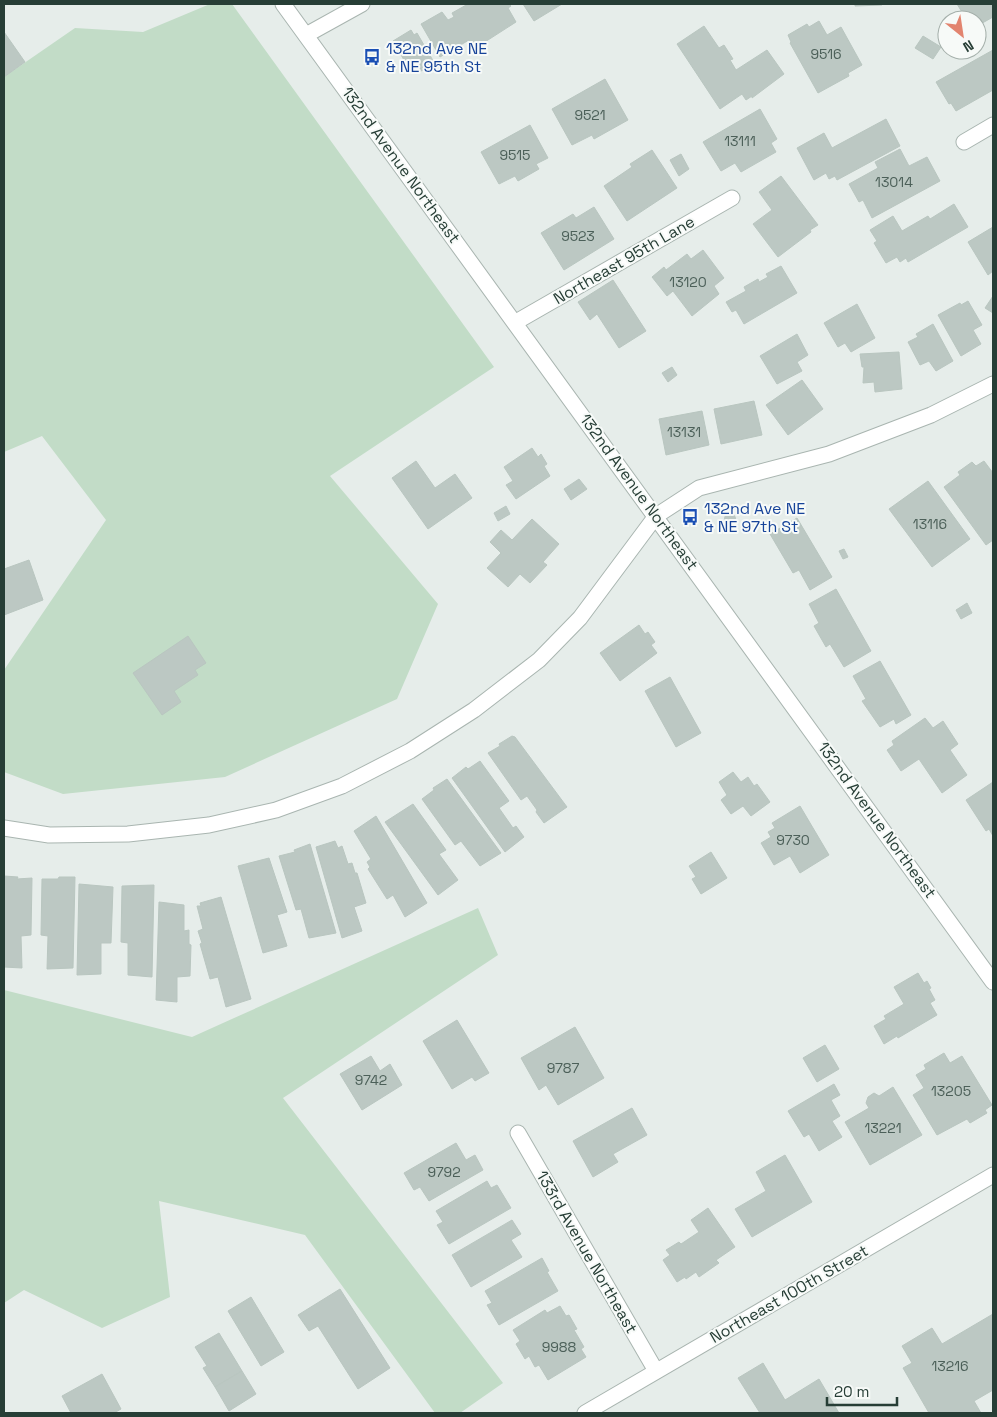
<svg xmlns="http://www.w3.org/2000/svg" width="997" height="1417" font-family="'Space Grotesk',sans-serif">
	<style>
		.green { fill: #c2dcc7 }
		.building { fill: #bcc8c3; stroke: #b9c6c0 }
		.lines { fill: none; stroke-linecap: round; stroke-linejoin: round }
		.minor-casing { stroke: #a9b5b0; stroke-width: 17 }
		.minor { stroke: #fff; stroke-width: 15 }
		.labels { text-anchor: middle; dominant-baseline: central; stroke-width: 4; stroke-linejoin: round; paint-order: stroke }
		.number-label { font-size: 14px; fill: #4c6059 }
		.transit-label { font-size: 16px; fill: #164399; stroke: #f7faf8; text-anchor: start }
		.street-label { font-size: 16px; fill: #273e36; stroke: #f7faf8 }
	</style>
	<rect width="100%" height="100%" fill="#e6edea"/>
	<g class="green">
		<polygon points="210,4 232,4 494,367 330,476 438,604 397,699 225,777 63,794 4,772 4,670 106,520 42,436 4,452 4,77 75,28 143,32"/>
		<polygon points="478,908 498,955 283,1098 503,1383 460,1413 435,1413 305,1235 159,1201 170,1297 102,1328 24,1290 4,1303 4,990 192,1037"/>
	</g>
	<g class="building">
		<polygon points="468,4 509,4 511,6 508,8 516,22 474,49 469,40 440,57 421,24 442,12 448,20 454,17 452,13"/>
		<polygon points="523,4 562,4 534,21"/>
		<polygon points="855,4 882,4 882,5 855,6"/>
		<polygon points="957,4 993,4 993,17 977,26 977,20 969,20 967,16 965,17"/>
		<polygon points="819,21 827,35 841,27 862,65 848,73 849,76 818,93 790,43 791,42 788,35 807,24 809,27"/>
		<polygon points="704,26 719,48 724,45 733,59 730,60 736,70 767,50 784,74 752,98 752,96 746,100 742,94 720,109 677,44"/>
		<polygon points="411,30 414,35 417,33 435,64 419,72 414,63 408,67 393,41"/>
		<polygon points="4,32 25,62 4,77"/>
		<polygon points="923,36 941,47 933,59 915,48"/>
		<polygon points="993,50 993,90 956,111 951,103 949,104 936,82"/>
		<polygon points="605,79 628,120 594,139 592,135 572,145 552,109"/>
		<polygon points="760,109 777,139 771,143 776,152 741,172 735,163 721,171 703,142"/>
		<polygon points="886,119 900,146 837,180 835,176 829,179 826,173 814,180 797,148 824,133 832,148"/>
		<polygon points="530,125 548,158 536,164 539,169 518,181 515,176 499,184 481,152"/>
		<polygon points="900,149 909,166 927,157 940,181 872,218 863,200 859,202 849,184 878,168 875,162"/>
		<polygon points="652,150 677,188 627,221 604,186 632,167 630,164"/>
		<polygon points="681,154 689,169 679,176 670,160"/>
		<polygon points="781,176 818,225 810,230 811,232 778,257 753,224 772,210 759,192"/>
		<polygon points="954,204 968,227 908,262 906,258 900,262 897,257 886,263 874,243 877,241 870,230 893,216 902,231 928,216 930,219"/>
		<polygon points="594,207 614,239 564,270 541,233 573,214 576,218"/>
		<polygon points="993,227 993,271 988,275 968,242"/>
		<polygon points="703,250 724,278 714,286 719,294 692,316 673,291 667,296 652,277 664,267 666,270 687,254 691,259"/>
		<polygon points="781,266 797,293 744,324 736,310 732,312 726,302 746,291 744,287 758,279 759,282 768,277 766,274"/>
		<polygon points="613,280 646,331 619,348 597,314 590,320 578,302"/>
		<polygon points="993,296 993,313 985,308"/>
		<polygon points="968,301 982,325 973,330 981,344 961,356 938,315 960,303 961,305"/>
		<polygon points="857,304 875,338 851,352 845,343 838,347 824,323"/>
		<polygon points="933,324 953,361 936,371 929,361 920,365 908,342 918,337 916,334"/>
		<polygon points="797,334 808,355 797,362 802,371 777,384 760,356"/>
		<polygon points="899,352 902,389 875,392 874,382 863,383 864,367 862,367 860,354"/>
		<polygon points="672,367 677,375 668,382 662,373"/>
		<polygon points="802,380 823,409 788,435 766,405"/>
		<polygon points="754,401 762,435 721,444 714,409"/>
		<polygon points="702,411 709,445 666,455 659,419"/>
		<polygon points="532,448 538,457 541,454 547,464 544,466 550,476 516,499 506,485 513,481 504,467"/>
		<polygon points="416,461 435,488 455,474 472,498 428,529 392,478"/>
		<polygon points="984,461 993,473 993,540 986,545 944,487 960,475 958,472 972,462 976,466"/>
		<polygon points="579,479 587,489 571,500 564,489"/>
		<polygon points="928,481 970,539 932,567 889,509"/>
		<polygon points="506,506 510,514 498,521 494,513"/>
		<circle cx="730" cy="519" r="5.5"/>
		<polygon points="797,518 832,577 810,590 799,570 793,573 770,534"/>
		<polygon points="532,519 559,544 543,562 547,565 530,583 520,574 508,587 487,568 501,553 490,542 501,530 512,540"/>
		<polygon points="844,549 848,557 843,559 839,551"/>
		<polygon points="29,560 43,600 4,615 4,569"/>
		<polygon points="836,589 871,651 844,667 830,644 826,647 814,626 819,623 809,604"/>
		<polygon points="967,603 972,613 961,619 956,610"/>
		<polygon points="639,625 645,634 648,632 655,642 651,645 657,653 620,681 600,653"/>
		<polygon points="188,636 206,663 195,670 198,675 174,691 181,702 162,715 133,673"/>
		<polygon points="880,661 911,715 896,724 894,719 880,727 862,701 866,699 853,676"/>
		<polygon points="670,677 701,733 676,747 645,691"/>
		<polygon points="925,718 933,728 943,721 958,744 950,750 967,775 942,793 919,759 901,771 887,750 894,745 892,741"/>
		<polygon points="512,736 515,737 567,807 544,823 536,812 537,810 527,796 521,800 488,753 500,746 499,744"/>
		<polygon points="480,761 509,801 499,808 513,828 516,826 524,837 505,852 452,778 466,767 468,769"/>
		<polygon points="733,772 741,782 748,777 754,786 757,784 770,802 751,816 743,806 731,814 721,800 727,795 719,782"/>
		<polygon points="447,779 501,853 480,866 461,841 455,845 422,799 434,790 433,788"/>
		<polygon points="993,782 993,836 989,829 986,831 966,800"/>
		<polygon points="413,804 446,850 439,854 458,880 438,895 385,822"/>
		<polygon points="800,806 829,855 800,873 790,856 774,865 761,843 771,837 768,832 775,828 772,823"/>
		<polygon points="376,816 427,903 405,917 393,895 387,899 368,869 370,867 367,862 371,859 354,831"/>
		<polygon points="335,841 338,848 342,846 348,864 352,863 355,873 357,873 366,903 354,907 362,931 342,938 316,847"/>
		<polygon points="310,844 336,933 309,938 301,909 296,910 279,856 295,852 294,850"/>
		<polygon points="711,852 727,878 701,894 692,879 696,877 689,866"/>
		<polygon points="269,858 287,912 277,915 287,946 263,953 238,866"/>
		<polygon points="4,876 18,877 17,879 32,878 31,935 21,936 22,968 4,967"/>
		<polygon points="59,877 75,877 73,968 47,969 48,936 41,935 42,879 58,879"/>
		<polygon points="79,884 113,887 111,943 101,943 101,974 77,975"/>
		<polygon points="154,885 152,977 128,975 128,943 121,942 122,886"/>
		<polygon points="221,897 251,999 226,1007 218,977 210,979 200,944 202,943 198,931 203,929 197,906 201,906 200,903"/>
		<polygon points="159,902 184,905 184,931 189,930 189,944 191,945 190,976 177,977 177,1002 156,1000"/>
		<polygon points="918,973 924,983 927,981 931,988 929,989 935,1000 930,1003 937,1015 898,1038 897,1036 884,1044 874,1026 886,1019 884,1016 904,1004 894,987"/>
		<polygon points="457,1020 489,1073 475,1081 472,1077 452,1089 423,1041"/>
		<polygon points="575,1027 604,1078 558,1105 546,1085 539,1090 521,1058"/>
		<polygon points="825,1045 839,1069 817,1082 803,1058"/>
		<polygon points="944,1053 950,1063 962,1056 992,1105 985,1110 987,1113 970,1123 967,1119 937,1135 913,1095 924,1088 916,1075 926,1069 924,1065"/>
		<polygon points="371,1056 380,1071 390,1064 402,1085 362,1110 340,1074"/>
		<polygon points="834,1084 840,1095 831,1100 840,1116 832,1121 842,1137 819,1151 809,1134 804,1137 788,1111"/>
		<polygon points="893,1087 922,1135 870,1165 845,1122 869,1108 866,1103 868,1097 874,1093 879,1096"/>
		<polygon points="632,1108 647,1135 613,1154 618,1162 593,1177 573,1141"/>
		<polygon points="456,1143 466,1160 475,1155 483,1170 429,1201 420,1187 414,1190 404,1173"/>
		<polygon points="785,1155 812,1202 752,1237 735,1209 766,1191 756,1172"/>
		<polygon points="487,1181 491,1188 497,1185 511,1208 449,1244 437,1225 443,1222 436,1211"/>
		<polygon points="708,1208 735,1247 716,1260 719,1263 699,1277 696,1272 686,1279 685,1277 677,1282 663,1260 670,1255 666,1250 679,1242 681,1244 699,1232 691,1220"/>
		<polygon points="512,1220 521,1234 511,1240 522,1257 471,1287 452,1255"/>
		<polygon points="542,1258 549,1271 547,1272 558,1291 499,1325 487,1305 492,1303 485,1291"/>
		<polygon points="340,1289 390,1368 358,1389 318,1326 309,1331 298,1315"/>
		<polygon points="251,1297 284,1352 261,1366 228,1311"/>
		<polygon points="560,1306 566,1316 569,1315 577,1329 574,1330 584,1347 581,1349 586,1357 548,1380 539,1365 535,1367 529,1356 525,1359 516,1344 520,1341 513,1330 545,1310 547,1313"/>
		<polygon points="993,1314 993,1390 974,1401 981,1413 929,1413 903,1368 912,1363 902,1346 932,1328 942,1344"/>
		<polygon points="219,1333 242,1371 215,1387 203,1368 207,1366 195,1347"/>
		<polygon points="763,1363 785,1400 819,1379 839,1413 760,1413 738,1378"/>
		<polygon points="242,1371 256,1394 229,1411 215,1387"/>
		<polygon points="102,1374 121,1409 114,1413 71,1413 62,1396"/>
	</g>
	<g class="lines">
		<g class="minor-casing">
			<g id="minor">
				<polyline points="283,4 993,982"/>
				<polyline points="306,35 362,4"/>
				<polyline points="964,142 993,125"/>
				<polyline points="516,322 732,198"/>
				<polyline points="4,828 49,835 128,834 209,825 276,810 342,786 410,751 474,710 539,660 580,618 656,516 699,488 829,454 931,415 993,384"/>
				<polyline points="518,1133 656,1371"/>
				<polyline points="585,1413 993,1175"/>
			</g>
		</g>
		<use href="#minor" class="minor"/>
	</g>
	<defs>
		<g id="bus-bare" transform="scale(1.35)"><path d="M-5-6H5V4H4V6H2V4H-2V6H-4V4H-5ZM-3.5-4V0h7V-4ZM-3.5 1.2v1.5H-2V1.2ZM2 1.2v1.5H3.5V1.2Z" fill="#1a4fb4" stroke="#f7faf8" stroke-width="2.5" paint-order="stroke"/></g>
	</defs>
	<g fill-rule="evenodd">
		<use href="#bus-bare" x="372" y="57"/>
		<use href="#bus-bare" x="690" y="517"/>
	</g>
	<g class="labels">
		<g class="number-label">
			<text x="826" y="54">9516</text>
			<text x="590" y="115">9521</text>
			<text x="740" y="141">13111</text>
			<text x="515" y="155">9515</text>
			<text x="894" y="182">13014</text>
			<text x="578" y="236">9523</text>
			<text x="688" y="282">13120</text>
			<text x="684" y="432">13131</text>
			<text x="930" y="524">13116</text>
			<text x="793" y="840">9730</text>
			<text x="563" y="1068">9787</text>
			<text x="371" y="1080">9742</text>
			<text x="951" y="1091">13205</text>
			<text x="883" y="1128">13221</text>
			<text x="444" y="1172">9792</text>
			<text x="559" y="1347">9988</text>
			<text x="950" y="1366">13216</text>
		</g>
		<g class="transit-label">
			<text x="386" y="48">132nd Ave NE<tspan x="386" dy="18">&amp; NE 95th St</tspan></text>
			<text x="704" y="508">132nd Ave NE<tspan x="704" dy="18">&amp; NE 97th St</tspan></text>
		</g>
		<g class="street-label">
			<text transform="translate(401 165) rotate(54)">132nd Avenue Northeast</text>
			<text transform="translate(624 260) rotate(-30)">Northeast 95th Lane</text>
			<text transform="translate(639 492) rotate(54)">132nd Avenue Northeast</text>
			<text transform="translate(877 820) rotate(54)">132nd Avenue Northeast</text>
			<text transform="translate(587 1252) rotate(60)">133rd Avenue Northeast</text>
			<text transform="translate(789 1294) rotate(-30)">Northeast 100th Street</text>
		</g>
	</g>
	<rect width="997" height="1417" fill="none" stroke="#273e36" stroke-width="10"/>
	<g transform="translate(962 35) rotate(150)"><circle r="24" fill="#f7faf8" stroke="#a4afaa"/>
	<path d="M0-4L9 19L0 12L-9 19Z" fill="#e2846f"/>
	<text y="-8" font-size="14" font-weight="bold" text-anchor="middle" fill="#273e36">N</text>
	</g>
	<path d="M827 1397v8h70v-8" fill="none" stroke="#273e36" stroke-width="2.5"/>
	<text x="834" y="1397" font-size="15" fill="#273e36" stroke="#f7faf8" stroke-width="4" paint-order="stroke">20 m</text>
</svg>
